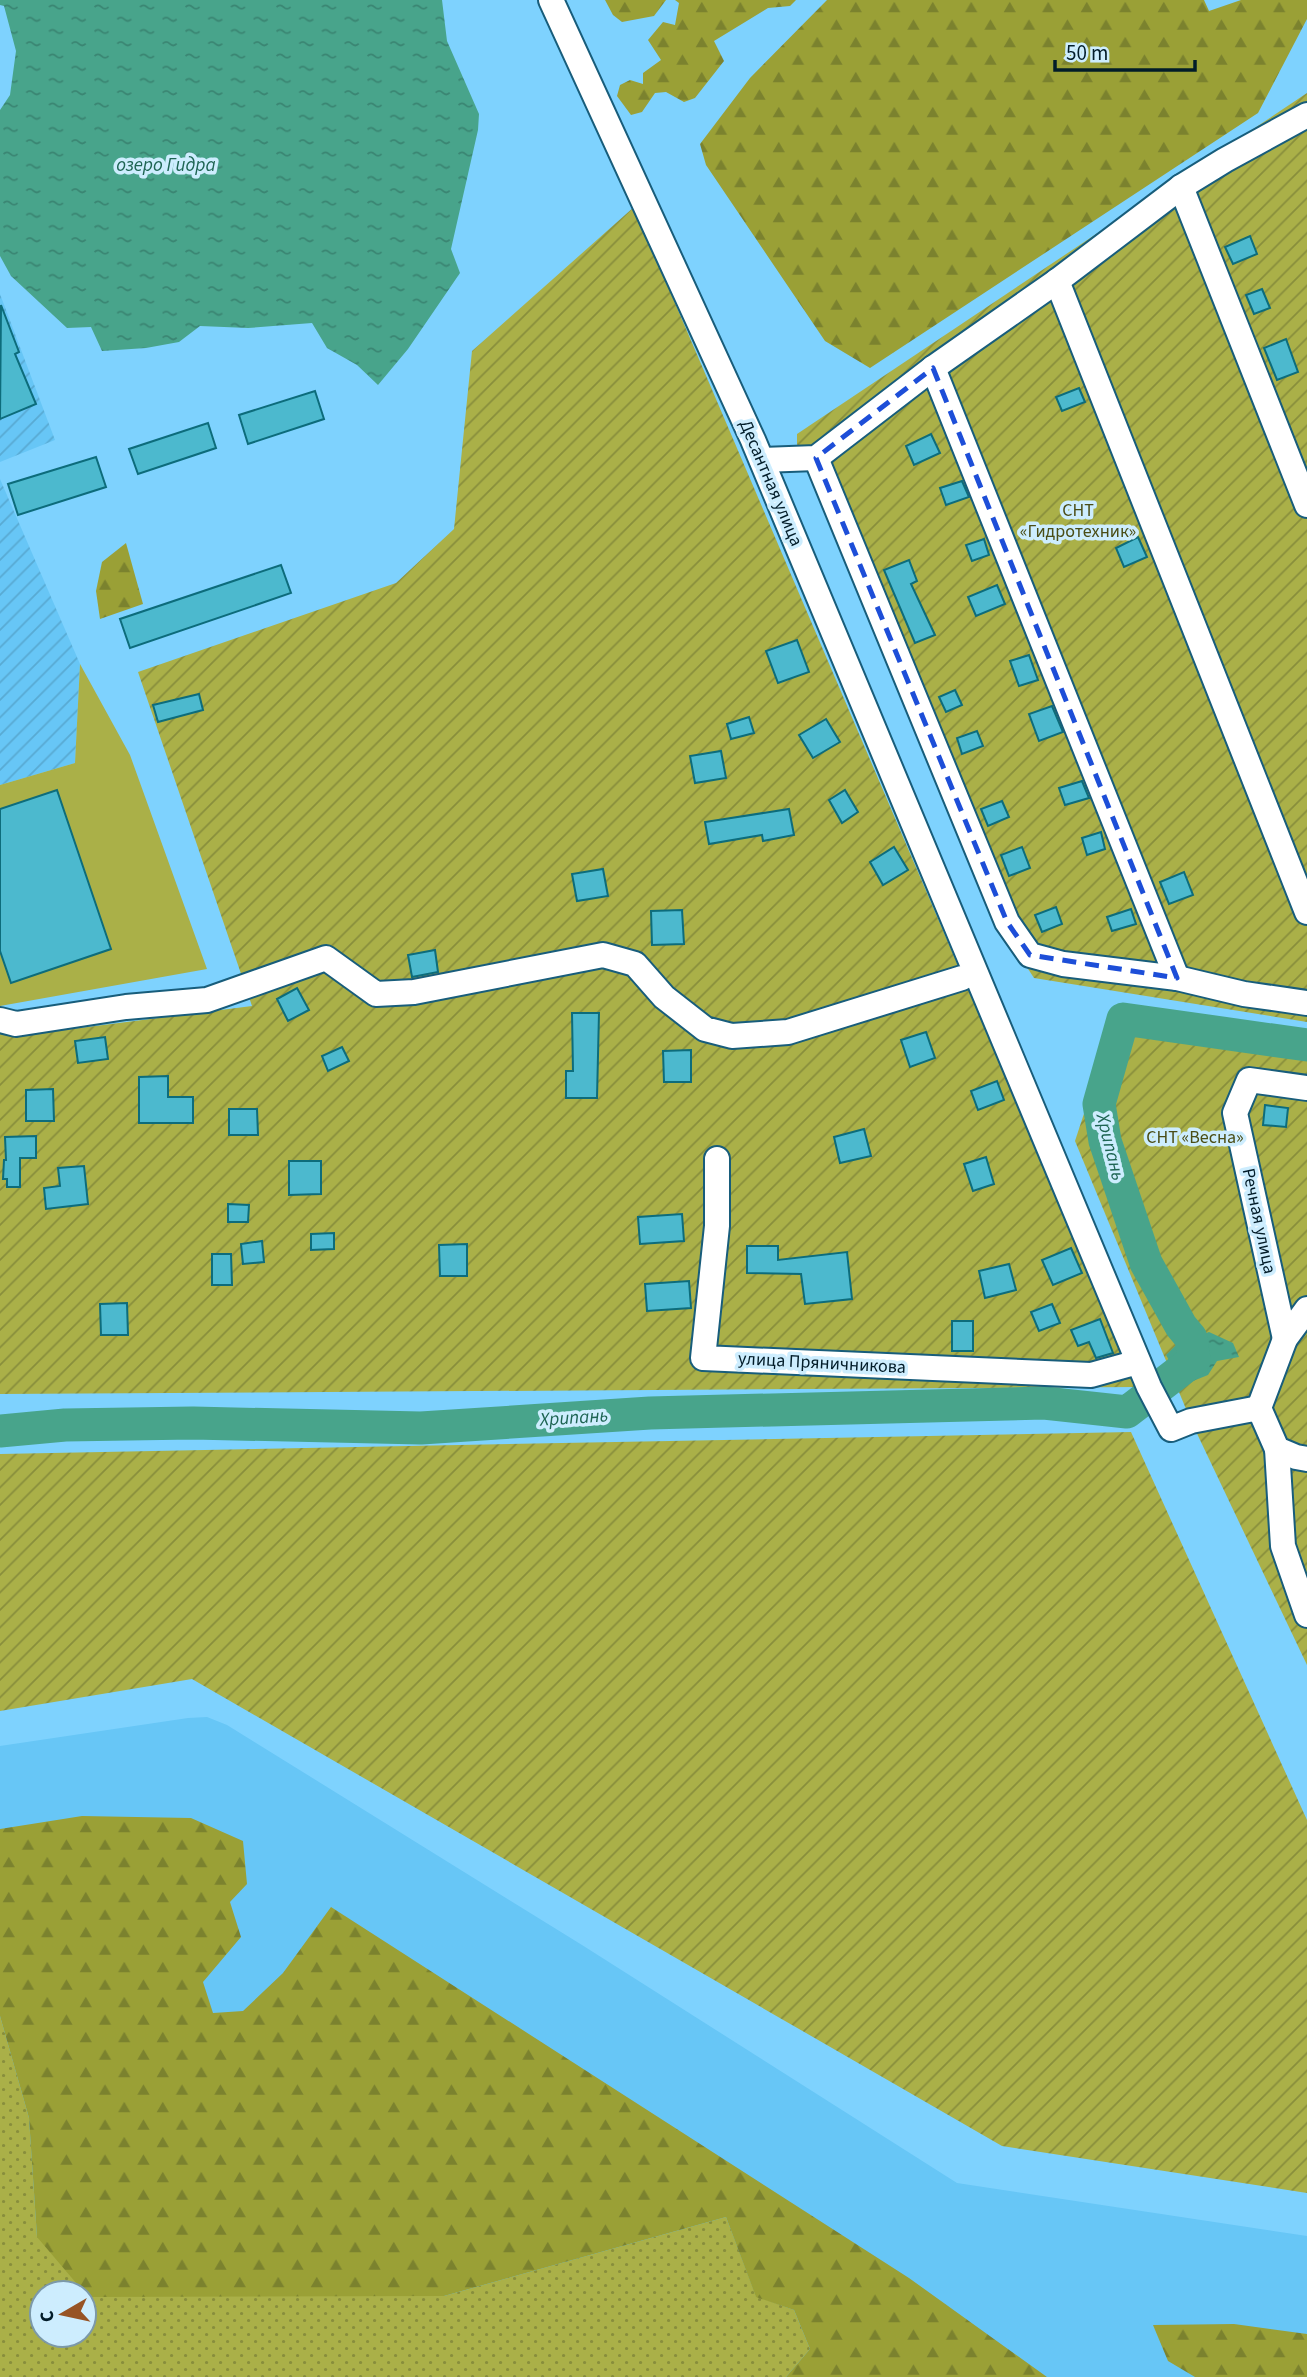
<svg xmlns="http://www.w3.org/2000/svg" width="1307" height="2377" font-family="'Source Sans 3',sans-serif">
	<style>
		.built { fill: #67c6f6; fill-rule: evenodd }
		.industrial { fill: url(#industrial-furrows) }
		.grass { fill: url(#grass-dots); fill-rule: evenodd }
		.forest { fill: url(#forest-firs) }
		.garden { fill: url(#garden-furrows) }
		.pitch { fill: #aab048 }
		.water { fill: url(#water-ripples) }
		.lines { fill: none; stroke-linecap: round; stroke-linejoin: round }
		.river { stroke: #48a48b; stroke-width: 33 }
		.building { fill: #4cb9ce; stroke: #0d6c7b; stroke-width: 2 }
		.minor-casing { stroke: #185d7b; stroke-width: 28 }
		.minor { stroke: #fff; stroke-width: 24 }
		.marked { fill: none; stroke: #1d4ed8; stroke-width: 5; stroke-dasharray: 14 9; stroke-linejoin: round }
		.labels { text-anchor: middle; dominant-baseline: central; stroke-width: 7; stroke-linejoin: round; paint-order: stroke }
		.street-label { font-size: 18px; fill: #021c29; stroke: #cdedfe }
		.park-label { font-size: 18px; fill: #4a4d16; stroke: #cdedfe }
		.water-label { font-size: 19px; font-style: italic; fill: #1e6553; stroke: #cdedfe }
	</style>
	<defs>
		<pattern id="industrial-furrows" width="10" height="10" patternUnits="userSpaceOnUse" patternTransform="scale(1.75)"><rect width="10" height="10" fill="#67c6f6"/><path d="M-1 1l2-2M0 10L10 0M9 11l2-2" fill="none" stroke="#58aad3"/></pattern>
		<pattern id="grass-dots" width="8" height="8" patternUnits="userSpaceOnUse" patternTransform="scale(1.75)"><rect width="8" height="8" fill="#aab048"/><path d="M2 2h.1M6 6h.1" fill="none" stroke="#888e3c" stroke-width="1.8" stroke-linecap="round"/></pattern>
		<pattern id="forest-firs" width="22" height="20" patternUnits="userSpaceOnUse" patternTransform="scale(1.75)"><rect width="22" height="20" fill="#9aa036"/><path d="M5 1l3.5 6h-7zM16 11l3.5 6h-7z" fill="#7b822e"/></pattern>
		<pattern id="garden-furrows" width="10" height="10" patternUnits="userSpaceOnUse" patternTransform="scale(1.75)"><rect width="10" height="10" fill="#aab048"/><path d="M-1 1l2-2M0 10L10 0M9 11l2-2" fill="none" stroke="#888e3c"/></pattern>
		<pattern id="water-ripples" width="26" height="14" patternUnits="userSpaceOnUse" patternTransform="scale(1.75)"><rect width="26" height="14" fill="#48a48b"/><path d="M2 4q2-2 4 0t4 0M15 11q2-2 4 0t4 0" fill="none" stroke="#3a8572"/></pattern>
	</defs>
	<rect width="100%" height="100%" fill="#7ed2fe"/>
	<path class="built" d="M 207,1717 L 227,1725 L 582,1945 L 957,2183 L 1307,2236 L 1307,2377 L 0,2377 L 0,1746 L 188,1718 ZM 42,2293 L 84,2293 L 84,2335 L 42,2335 Z"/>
	<g class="industrial">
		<polygon points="0,294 55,440 0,462"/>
		<polygon points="0,479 80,664 75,763 0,785"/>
	</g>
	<path class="grass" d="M 0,2016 L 29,2118 L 37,2237 L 444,2296 L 726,2217 L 756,2296 L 794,2310 L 810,2349 L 786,2377 L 0,2377 ZM 42,2293 L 84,2293 L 84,2335 L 42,2335 Z"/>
	<g class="forest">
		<polygon points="605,0 666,0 654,16 622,22 613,15"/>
		<polygon points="675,0 796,0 790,6 768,8 714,41 724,61 695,98 684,102 666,92 655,93 642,112 631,115 617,96 620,85 630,80 643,84 643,73 661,60 648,40 663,22 675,25 679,3"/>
		<polygon points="827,0 1204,0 1209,11 1241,0 1307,0 1307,19 1258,113 870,368 825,341 706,165 700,144 750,78"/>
		<polygon points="126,543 143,604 100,619 96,591 102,562"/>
		<polygon points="82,1816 191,1818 243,1841 247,1884 230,1902 241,1937 203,1982 213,2013 243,2011 283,1973 331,1907 909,2278 1047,2377 786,2377 810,2349 794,2310 756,2297 726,2217 444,2296 88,2297 37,2237 29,2118 0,2016 0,1829"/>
		<polygon points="1234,2324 1307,2334 1307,2377 1195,2377 1168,2361 1153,2325"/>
	</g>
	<g class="garden">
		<polygon points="1307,93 1307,1022 1034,978 1013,946 803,458 797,444 797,434"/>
		<polygon points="634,207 1138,1387 0,1394 0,1024 17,1036 252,1006 138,672 396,583 454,529 472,351"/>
		<polygon points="1120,1004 1307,1034 1307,1665 1191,1421 1075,1141"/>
		<polygon points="1131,1432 1307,1820 1307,2193 1002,2146 192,1679 0,1711 0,1454"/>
	</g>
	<polygon class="pitch" points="80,664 130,755 207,969 0,1006 0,785 75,763"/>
	<g class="water">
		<polygon points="0,0 442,0 447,41 479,114 478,130 451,249 460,273 408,349 378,385 357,365 327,348 312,323 248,328 200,326 179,342 146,348 102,351 91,327 67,328 11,276 0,256 0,110 10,95 16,51 4,6 0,5"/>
		<polygon points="1209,1332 1233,1343 1239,1357 1217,1361 1208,1375 1193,1381 1177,1374 1166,1355 1177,1344"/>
	</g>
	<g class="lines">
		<g class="river">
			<polyline points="1159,1387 1194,1360 1191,1338 1181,1326 1146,1263 1105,1141 1099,1104 1123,1019 1307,1045"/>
			<polyline points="0,1431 65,1425 193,1423 421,1428 650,1413 1044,1403 1127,1412 1144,1399"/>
		</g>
	</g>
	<g class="building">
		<polygon points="1250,236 1257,254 1233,264 1225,247"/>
		<polygon points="1262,289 1270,308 1254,314 1246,295"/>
		<polygon points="1,305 19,352 15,354 36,404 0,419"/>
		<polygon points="1286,339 1298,372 1277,380 1264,348"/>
		<polygon points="1079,388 1085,402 1062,411 1056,397"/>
		<polygon points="315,391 324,419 248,444 239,415"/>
		<polygon points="208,423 216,448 138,474 129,449"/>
		<polygon points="931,434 940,453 914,465 906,446"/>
		<polygon points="96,457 106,487 18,515 8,484"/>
		<polygon points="962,481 969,497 946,505 940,488"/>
		<polygon points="1138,537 1147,557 1124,567 1116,548"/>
		<polygon points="984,539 989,555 972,561 966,545"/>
		<polygon points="909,560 917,581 911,584 935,635 915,643 884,570"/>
		<polygon points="281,565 291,593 130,648 120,619"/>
		<polygon points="997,585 1005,604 976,616 968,597"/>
		<polygon points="797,640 809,672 778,683 766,651"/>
		<polygon points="1029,655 1038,680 1019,686 1010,661"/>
		<polygon points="955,690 962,705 946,712 939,697"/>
		<polygon points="199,694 203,710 158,722 153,705"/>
		<polygon points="1052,706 1063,732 1039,741 1029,714"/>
		<polygon points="749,717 754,733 731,739 727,724"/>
		<polygon points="826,719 840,742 813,758 799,735"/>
		<polygon points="977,731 983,746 962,754 957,738"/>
		<polygon points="721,751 726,778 695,783 690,756"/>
		<polygon points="1082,781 1089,798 1065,805 1059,788"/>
		<polygon points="57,790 111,949 11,983 0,951 0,809"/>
		<polygon points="845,790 858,812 842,823 829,800"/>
		<polygon points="1002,801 1009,817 988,826 981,809"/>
		<polygon points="789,809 794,835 763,841 762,835 709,844 705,822"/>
		<polygon points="1101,832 1105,849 1087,855 1082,838"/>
		<polygon points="894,847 908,870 883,885 870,862"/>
		<polygon points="1022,847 1030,868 1009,876 1001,855"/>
		<polygon points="603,869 608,896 577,901 572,874"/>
		<polygon points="1184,872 1193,895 1169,904 1160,882"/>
		<polygon points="1056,907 1062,924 1042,932 1035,915"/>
		<polygon points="1131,909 1136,924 1112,931 1107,917"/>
		<polygon points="682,910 684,944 652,945 651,911"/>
		<polygon points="435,950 438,972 412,977 408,955"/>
		<polygon points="297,988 309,1010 288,1021 277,999"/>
		<polygon points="572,1013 599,1013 597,1098 566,1098 566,1071 573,1071"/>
		<polygon points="926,1032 935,1058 910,1067 901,1040"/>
		<polygon points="105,1037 108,1059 78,1063 75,1041"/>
		<polygon points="342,1047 349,1061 328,1071 322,1056"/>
		<polygon points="691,1050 691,1082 664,1082 663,1051"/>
		<polygon points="168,1076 168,1097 193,1097 193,1123 139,1123 139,1077"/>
		<polygon points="997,1081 1004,1100 978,1110 971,1091"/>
		<polygon points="53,1089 54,1121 26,1121 26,1090"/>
		<polygon points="1265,1105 1288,1108 1286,1127 1263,1125"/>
		<polygon points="229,1109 257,1109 258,1135 229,1135"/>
		<polygon points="864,1129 871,1156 840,1163 834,1137"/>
		<polygon points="36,1136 36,1158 20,1158 20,1187 7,1187 7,1179 3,1179 4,1160 6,1160 5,1137"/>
		<polygon points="986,1157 994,1184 973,1191 964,1164"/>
		<polygon points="289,1161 321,1161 321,1194 289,1195"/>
		<polygon points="84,1166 88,1204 46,1209 44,1188 60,1186 58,1168"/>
		<polygon points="228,1204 249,1205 248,1222 228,1222"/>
		<polygon points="682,1214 684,1241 640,1244 638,1217"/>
		<polygon points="334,1233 334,1249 311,1250 311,1234"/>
		<polygon points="262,1241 264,1262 243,1264 241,1244"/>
		<polygon points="467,1244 467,1276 440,1276 439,1245"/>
		<polygon points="747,1246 778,1246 778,1260 847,1252 852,1299 805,1304 801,1274 747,1273"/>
		<polygon points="1071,1248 1082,1273 1053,1285 1042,1260"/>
		<polygon points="212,1254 231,1254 232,1285 212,1285"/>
		<polygon points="1009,1264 1016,1290 985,1298 979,1271"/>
		<polygon points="689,1281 691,1308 647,1311 645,1284"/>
		<polygon points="127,1303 128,1335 101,1335 100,1304"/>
		<polygon points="1052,1304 1060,1323 1039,1331 1031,1312"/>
		<polygon points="1100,1319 1113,1353 1096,1358 1089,1342 1078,1346 1071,1330"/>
		<rect x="952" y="1321" width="21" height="30"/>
	</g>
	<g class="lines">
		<g class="minor-casing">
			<g id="minor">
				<polyline points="551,0 753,440 1149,1387 1171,1429 1191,1421 1259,1408 1277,1449 1296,1457 1307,1459"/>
				<polyline points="1181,187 1307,505"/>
				<polyline points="1057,281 1307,912"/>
				<polyline points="933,368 1177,978"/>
				<polyline points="816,458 1007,922 1030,955 1063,964 1177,978 1244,994 1307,1003"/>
				<polyline points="762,460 816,458 933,368 1057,281 1181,187 1225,160 1307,115"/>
				<polyline points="0,1020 16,1024 126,1007 207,1000 326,958 376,994 414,992 603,955 635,964 664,997 705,1029 732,1036 788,1032 962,978"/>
				<polyline points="717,1159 717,1226 703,1358 1091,1375 1138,1362"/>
				<polyline points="1285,1339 1235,1113 1249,1080 1307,1088"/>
				<polyline points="1259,1408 1285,1339 1307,1309"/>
				<polyline points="1277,1449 1283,1546 1307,1615"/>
			</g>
		</g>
		<use href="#minor" class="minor"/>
	</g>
	<path class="marked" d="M 933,368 L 1177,978 L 1030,955 L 1007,922 L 816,458 Z"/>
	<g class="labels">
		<g class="street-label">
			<text transform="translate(771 483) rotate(67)">Десантная улица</text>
			<text transform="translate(1259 1221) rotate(78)">Речная улица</text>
			<text transform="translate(822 1363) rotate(3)">улица Пряничникова</text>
		</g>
		<g class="park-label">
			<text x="1078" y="510">СНТ<tspan x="1078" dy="21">«Гидротехник»</tspan></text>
			<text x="1195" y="1137">СНТ «Весна»</text>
		</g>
		<g class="water-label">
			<text x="166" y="165">озеро Гидра</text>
			<text transform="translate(1110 1147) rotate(76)">Хрипань</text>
			<text transform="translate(574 1418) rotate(-4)">Хрипань</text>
		</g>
	</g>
	<g transform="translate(63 2314) rotate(261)"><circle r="33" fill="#cdedfe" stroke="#7c99a9" stroke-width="2"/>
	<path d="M0-5L12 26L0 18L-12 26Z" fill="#975324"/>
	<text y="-10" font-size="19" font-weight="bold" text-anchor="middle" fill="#021c29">С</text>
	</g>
	<path d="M1055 60v10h140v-10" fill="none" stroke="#021c29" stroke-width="3.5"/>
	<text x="1066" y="60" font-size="21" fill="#021c29" stroke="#cdedfe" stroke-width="5" paint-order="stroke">50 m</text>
</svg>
